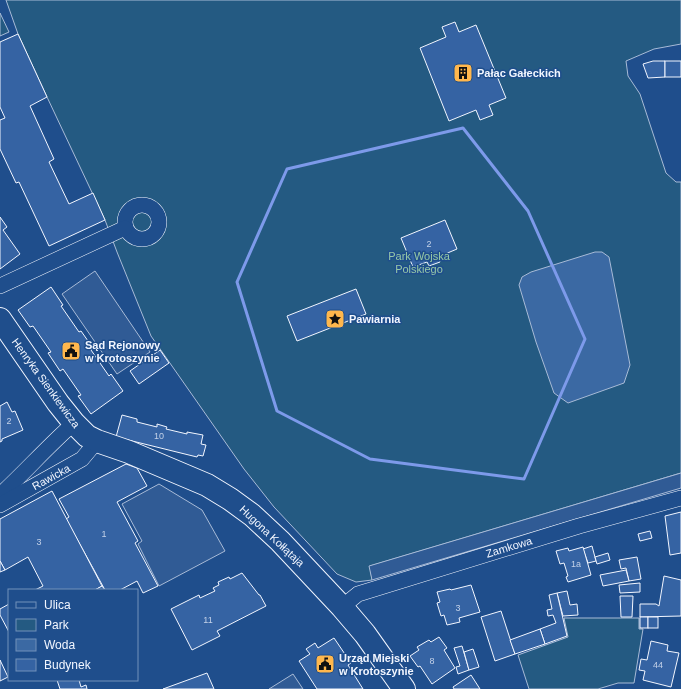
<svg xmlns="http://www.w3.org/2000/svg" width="681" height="689" font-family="Helvetica,sans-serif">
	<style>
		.green { fill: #245a82; stroke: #a8bbd7 }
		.parking { fill: #305b95; stroke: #a8bbd7 }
		.water { fill: #3b69a3; stroke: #a8bbd7 }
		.building { fill: #3563a3; stroke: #f2f6ff }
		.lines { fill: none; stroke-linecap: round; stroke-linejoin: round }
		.street-casing { stroke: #f2f6ff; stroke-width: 16 }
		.primary-casing { stroke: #f2f6ff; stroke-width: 24 }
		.street { stroke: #1f4e8c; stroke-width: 15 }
		.primary { stroke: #1f4e8c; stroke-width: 22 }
		.marked { fill: none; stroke: #7d9aea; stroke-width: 3; stroke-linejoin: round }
		.labels { text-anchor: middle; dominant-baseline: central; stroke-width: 3; stroke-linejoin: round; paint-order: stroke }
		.number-label { font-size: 9px; fill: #c3d1e8 }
		.poi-label { font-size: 11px; font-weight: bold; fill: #f2f6ff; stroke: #1f4e8c; text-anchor: start }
		.park-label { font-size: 11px; fill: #97c8a6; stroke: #1f4e8c }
		.street-label { font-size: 11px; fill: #f2f6ff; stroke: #1f4e8c }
	</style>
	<rect width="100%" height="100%" fill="#1f4e8c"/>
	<g class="green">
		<polygon points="6,0 681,0 681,44 654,49 626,61 628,76 640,94 666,173 676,182 681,182 681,473 370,566 372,580 356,582 337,574 274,507 244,469 151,336 117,252 105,220 47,97 18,34"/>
		<polygon points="0,13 9,32 0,36"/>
		<polygon points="564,618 639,618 639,629 643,629 634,683 618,683 598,689 529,689 518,655 568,637"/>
	</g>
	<g class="parking">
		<polygon points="95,271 150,352 117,374 62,294"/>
		<polygon points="681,473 681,488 372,580 369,566"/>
		<polygon points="159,484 202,510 225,551 159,586 138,544 142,541 122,504"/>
		<polygon points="293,674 303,689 269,689"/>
	</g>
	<polygon class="water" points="595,252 602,252 609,257 630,365 624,383 568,403 554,393 536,342 519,285 522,277 531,272"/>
	<g class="building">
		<polygon points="455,22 459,32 476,25 506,98 489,105 493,115 480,120 476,110 449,121 420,48 446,37 442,27"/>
		<polygon points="18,34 47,97 30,106 54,159 49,162 69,204 93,193 105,220 49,246 19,182 16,183 0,149 0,120 5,118 0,107 0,42"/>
		<polygon points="653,61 665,61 665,77 648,78 643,64"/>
		<rect x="665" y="61" width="16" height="16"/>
		<polygon points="0,217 7,227 3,230 20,254 0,269"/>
		<polygon points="445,220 457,249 438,257 440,262 429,266 427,262 413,267 401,238"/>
		<polygon points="51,287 63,305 61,306 79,332 81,331 93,348 91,350 109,376 111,374 123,391 91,414 78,396 81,395 63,369 60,371 48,353 51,352 33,326 30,327 18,310"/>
		<polygon points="356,289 366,314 297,341 287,316"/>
		<polygon points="160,350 169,363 139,384 130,371"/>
		<polygon points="7,402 12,412 15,411 23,430 2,439 2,441 0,442 0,406"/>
		<polygon points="122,415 137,419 137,422 157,427 157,424 167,427 166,429 187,434 187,432 203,435 201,444 206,445 203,456 198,455 197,457 116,437"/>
		<polygon points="126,464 137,468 147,486 117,502 138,541 135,543 158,586 143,593 137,581 120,590 105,590 66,519 69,517 59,499"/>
		<polygon points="52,491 102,586 95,590 35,590 43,586 28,557 5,570 0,561 0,519"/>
		<polygon points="681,512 681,553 670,555 665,516"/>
		<polygon points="650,531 652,538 640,541 638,534"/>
		<polygon points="592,546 596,561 588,563 583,549"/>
		<polygon points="583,547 591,575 568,582 566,577 568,576 564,563 560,564 556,551 568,548 569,551"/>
		<polygon points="608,553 610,560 597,564 595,557"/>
		<polygon points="637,557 641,579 629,581 626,568 621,569 619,560"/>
		<polygon points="0,561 5,570 0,572"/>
		<polygon points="626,570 629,581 603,586 600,575"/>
		<polygon points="242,573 259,595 260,595 266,606 217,631 220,636 192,650 171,609 199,595 200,598 215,591 213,588 219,585 218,582 229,577 230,579"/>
		<polygon points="664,576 681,580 681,616 640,617 640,604 656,604 659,606"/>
		<polygon points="640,583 640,592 620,593 619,585"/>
		<polygon points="471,585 480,612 459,618 460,622 447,625 444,615 441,616 437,603 440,602 437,592 450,589 451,590"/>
		<polygon points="102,586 105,590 95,590"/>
		<polygon points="567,591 570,605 577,604 578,615 563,616 557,593"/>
		<polygon points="557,593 567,636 545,644 540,629 556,623 553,615 548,616 547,610 552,609 549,595"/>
		<polygon points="620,596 633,596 632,617 621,617"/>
		<polygon points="9,604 9,632 0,615 0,609"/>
		<polygon points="501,611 515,654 495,661 481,617"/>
		<rect x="640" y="617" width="8" height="11"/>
		<rect x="648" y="617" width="10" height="11"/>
		<polygon points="540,629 545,644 515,654 510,640"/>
		<polygon points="439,637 447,648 444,650 455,668 432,684 420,666 418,667 410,656 419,650 417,647 429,640 431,642"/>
		<polygon points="334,638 351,663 348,665 363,689 317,689 299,661 310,654 306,649 315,643 318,648"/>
		<polygon points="651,641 668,645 667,651 679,653 671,687 643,680 645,671 639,670 641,659 647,660"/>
		<polygon points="462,646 469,670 458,674 456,667 460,666 454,648"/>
		<polygon points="473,649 479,667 469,670 464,652"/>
		<polygon points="0,660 8,677 0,681"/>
		<polygon points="207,673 214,689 163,689"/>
		<polygon points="471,675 480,689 454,689 453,687"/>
		<polygon points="57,680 79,680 81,687 86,685 87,689 60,689"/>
	</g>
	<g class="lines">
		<g class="street-casing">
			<g id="street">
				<circle cx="142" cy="222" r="17"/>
				<polyline points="0,286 125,228"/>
				<path d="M 0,495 C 25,472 48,446 74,423"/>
				<polyline points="0,505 82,459 97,441"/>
				<polyline points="342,607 358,594 579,526 681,498"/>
			</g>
		</g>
		<g class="primary-casing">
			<polyline id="primary" points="0,319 58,403 74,423 87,436 97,441 129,452 207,485 230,499 252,515 280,541 342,607 365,634 404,689"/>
		</g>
		<use href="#street" class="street"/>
		<use href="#primary" class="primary"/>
	</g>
	<path class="marked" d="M 463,128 L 528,211 L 585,339 L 524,479 L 370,459 L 277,411 L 237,282 L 287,169 Z"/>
	<defs>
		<g id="building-square" transform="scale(1)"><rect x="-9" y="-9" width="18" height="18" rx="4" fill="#ffb74d" stroke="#1f4e8c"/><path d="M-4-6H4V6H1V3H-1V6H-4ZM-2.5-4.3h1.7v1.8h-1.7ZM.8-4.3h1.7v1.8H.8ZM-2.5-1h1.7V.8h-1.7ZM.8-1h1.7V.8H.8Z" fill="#111"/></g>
		<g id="sight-square" transform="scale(1)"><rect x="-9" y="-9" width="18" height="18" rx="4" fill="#ffb74d" stroke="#1f4e8c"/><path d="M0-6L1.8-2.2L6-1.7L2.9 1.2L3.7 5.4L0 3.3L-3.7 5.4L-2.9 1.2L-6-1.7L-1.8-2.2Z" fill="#111"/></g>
		<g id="civic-square" transform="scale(1)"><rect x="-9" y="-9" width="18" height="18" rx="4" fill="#ffb74d" stroke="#1f4e8c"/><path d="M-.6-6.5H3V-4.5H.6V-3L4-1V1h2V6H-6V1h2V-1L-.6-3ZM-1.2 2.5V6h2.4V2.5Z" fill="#111"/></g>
	</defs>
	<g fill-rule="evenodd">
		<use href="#building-square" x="463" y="73"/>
		<use href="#sight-square" x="335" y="319"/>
		<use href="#civic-square" x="71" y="351"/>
		<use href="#civic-square" x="325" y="664"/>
	</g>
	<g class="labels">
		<g class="number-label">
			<text x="429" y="244">2</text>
			<text x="9" y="421">2</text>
			<text x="159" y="436">10</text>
			<text x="104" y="534">1</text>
			<text x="39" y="542">3</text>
			<text x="576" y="564">1a</text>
			<text x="458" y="608">3</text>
			<text x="208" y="620">11</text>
			<text x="432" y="661">8</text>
			<text x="658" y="665">44</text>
		</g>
		<g class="poi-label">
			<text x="477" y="73">Pałac Gałeckich</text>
			<text x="349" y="319">Pawiarnia</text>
			<text x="85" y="345">Sąd Rejonowy<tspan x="85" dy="13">w Krotoszynie</tspan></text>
			<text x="339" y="658">Urząd Miejski<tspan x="339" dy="13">w Krotoszynie</tspan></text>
		</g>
		<g class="park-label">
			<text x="419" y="256">Park Wojska<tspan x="419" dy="13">Polskiego</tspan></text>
		</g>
		<g class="street-label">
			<text transform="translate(46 383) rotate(54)">Henryka Sienkiewicza</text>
			<text transform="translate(51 477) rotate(-29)">Rawicka</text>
			<text transform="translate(272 536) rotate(43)">Hugona Kołłątaja</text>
			<text transform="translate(509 547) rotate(-17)">Zamkowa</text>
		</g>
	</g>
	<rect x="8" y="589" width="130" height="92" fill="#1f4e8c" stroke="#7391ba"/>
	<rect x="16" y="602" width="20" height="6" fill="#1f4e8c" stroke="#7391ba"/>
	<text x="44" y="609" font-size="12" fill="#f2f6ff">Ulica</text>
	<rect x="16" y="619" width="20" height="12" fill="#245a82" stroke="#7391ba"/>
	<text x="44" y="629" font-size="12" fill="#f2f6ff">Park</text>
	<rect x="16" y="639" width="20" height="12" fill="#3b69a3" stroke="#7391ba"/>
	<text x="44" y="649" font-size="12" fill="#f2f6ff">Woda</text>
	<rect x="16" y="659" width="20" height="12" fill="#3563a3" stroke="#7391ba"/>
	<text x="44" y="669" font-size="12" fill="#f2f6ff">Budynek</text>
</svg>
